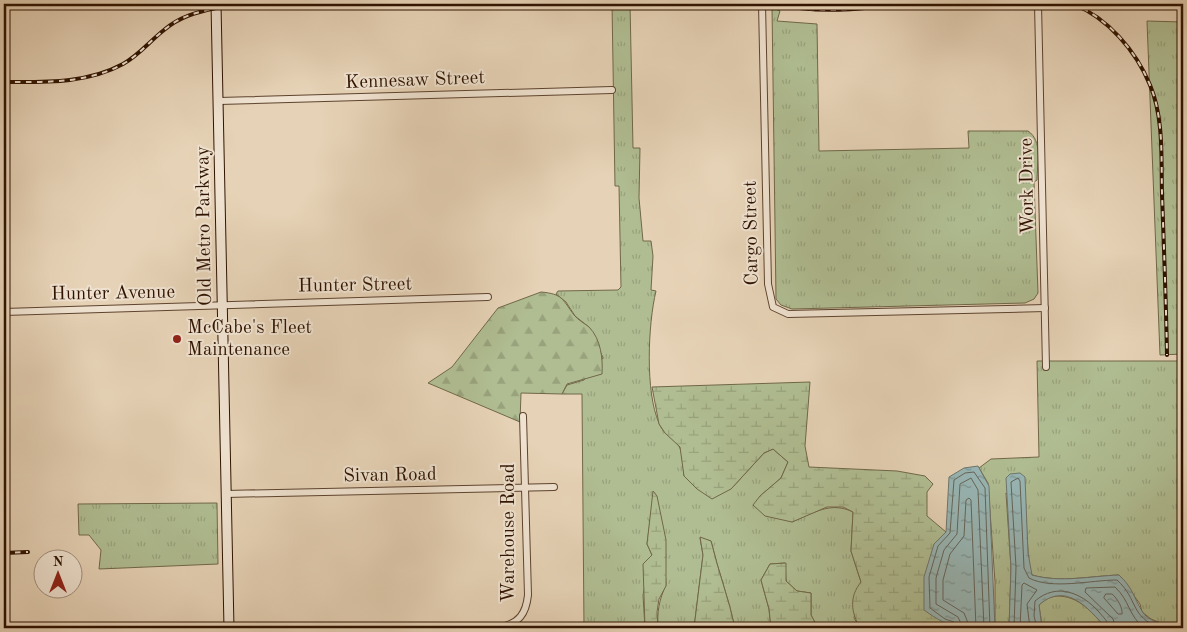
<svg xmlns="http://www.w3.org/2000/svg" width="1187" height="632" font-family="'Old Standard TT',serif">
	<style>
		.grass { fill: url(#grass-tufts); stroke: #706849 }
		.forest { fill: url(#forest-firs); stroke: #706849 }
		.wetland { fill: url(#wetland-marsh); stroke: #706849 }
		.water { fill: url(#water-ripples); stroke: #6e756d }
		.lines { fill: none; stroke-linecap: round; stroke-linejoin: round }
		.shore { stroke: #64645a; stroke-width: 1 }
		.street-casing { stroke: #5d432e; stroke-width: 8 }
		.secondary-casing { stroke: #2f1300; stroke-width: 11 }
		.street { stroke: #efe2d0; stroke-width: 6 }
		.secondary { stroke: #efe2d0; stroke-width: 9 }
		.rail-casing { stroke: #2f1300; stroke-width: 4 }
		.rail { stroke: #efe2d0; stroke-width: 2; stroke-dasharray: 5.5; stroke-linecap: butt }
		.poi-dot { fill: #8f2418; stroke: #efe2d0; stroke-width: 2 }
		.labels { text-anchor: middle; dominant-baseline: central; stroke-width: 4; stroke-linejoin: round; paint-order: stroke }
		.street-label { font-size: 19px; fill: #2f1300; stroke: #efe2d0 }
		.poi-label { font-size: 19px; fill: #2f1300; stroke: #efe2d0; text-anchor: start }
	</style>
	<defs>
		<pattern id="grass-tufts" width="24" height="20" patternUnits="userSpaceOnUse" patternTransform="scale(1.25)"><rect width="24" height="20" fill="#b0bd92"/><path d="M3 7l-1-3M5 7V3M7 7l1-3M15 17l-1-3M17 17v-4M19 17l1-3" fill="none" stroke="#98a27c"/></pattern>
		<pattern id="forest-firs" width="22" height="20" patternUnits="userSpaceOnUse" patternTransform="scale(1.25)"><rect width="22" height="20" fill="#b0bd92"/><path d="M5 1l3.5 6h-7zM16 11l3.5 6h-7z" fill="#98a27c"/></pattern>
		<pattern id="wetland-marsh" width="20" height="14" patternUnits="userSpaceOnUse" patternTransform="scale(1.25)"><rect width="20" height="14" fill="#b0bd92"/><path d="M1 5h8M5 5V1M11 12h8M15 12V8" fill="none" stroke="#98a27c"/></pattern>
		<pattern id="water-ripples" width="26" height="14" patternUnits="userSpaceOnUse" patternTransform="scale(1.25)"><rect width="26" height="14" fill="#98b6b5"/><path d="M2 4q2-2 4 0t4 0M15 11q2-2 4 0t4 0" fill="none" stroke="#7c9391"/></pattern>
	</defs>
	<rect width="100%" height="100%" fill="#e6d2b6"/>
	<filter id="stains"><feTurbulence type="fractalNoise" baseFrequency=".004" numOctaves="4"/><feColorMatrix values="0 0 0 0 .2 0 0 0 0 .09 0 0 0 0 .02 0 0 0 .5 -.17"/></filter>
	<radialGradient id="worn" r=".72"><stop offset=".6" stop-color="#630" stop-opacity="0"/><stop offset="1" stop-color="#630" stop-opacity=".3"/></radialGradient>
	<g class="grass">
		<path d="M 612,4 L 630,4 L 633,148 L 640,148 L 639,198 L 643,241 L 651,241 L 653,256 L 651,290 L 656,291 C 648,324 645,392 659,423 C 663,434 673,438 679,446 C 683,453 683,468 684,476 L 731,489 L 764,453 L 773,449 L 788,462 L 781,478 L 760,496 L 792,522 C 813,513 831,501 853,512 L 851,551 L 861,582 L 854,618 L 860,628 L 818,628 L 811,615 L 811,593 L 797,591 L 786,581 L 785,563 L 770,564 L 761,580 L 769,609 L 771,628 L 735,628 C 729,599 718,571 711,541 L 700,538 L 703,555 L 694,628 L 658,628 C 657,612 659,600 666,585 L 654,492 L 647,544 L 652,555 L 643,595 L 645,628 L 584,628 L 582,394 L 562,394 L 567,385 L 584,380 L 603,358 L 590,328 L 575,316 L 566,302 L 556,294 L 558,291 L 618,290 L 621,287 L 619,186 L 615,186 Z"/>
		<path d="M 772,7 L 780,11 L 777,21 L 817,24 L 819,151 L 969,148 L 968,131 L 1028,131 C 1043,141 1037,164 1037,180 L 1034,182 L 1038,293 L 1034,299 L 1025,303 L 792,309 L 781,305 L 776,299 Z"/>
		<polygon points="1147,21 1183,22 1183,354 1160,355"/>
		<path d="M 1037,361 L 1183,361 L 1183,628 L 1173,628 L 1151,619 L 1142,612 L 1140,604 L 1119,575 C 1091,576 1060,583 1032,575 L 1029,568 L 1026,519 L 1006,493 L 1011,568 L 1009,628 L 995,628 L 995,582 L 988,483 L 979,468 L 991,459 L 1039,457 Z"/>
		<polygon points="217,503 218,564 99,569 101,550 89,535 79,535 78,504"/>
		<path d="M 1057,596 C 1079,596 1092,612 1106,628 L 1042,628 L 1039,605 L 1046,598 Z"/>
	</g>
	<path class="forest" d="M 541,292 C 563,294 562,299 574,315 C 578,320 584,323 589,327 C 601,339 603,359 602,374 L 567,384 L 562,394 L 521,393 L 520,422 L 428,383 L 452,367 L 498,308 Z"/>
	<g class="wetland">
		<path d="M 810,382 L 805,446 L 809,467 L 897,471 L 925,476 L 933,484 L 927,492 L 927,516 L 946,532 L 934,544 L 943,624 L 960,628 L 860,628 C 851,612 849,597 861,582 L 851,551 L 853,512 L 843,507 L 827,507 L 792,522 L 765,516 L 753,505 L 760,496 L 781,478 L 788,462 L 773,449 L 764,453 L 731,489 L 712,499 L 697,489 L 684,476 L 680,447 L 665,433 L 659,424 L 652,387 Z"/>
		<polygon points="653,491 657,496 666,540 666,586 659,599 657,612 658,628 645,628 643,564 652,555 647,544"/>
		<path d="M 700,537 L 711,541 C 718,571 729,599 735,628 L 694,628 L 703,555 Z"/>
		<polygon points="786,563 786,581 797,591 811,593 811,615 818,628 771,628 769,609 761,580 770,564"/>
	</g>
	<g class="water">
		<path d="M 978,466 L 989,486 L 995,628 C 961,628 953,631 924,610 L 924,577 L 934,544 L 946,532 L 949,477 L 964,468 Z"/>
		<path d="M 1020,473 L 1025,477 L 1028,553 L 1032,575 C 1060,583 1091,576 1119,575 C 1133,588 1133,596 1142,611 C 1147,621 1163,624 1173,628 L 1106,628 C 1088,608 1066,581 1039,605 L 1042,628 L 1009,628 L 1011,568 L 1006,478 L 1010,474 Z"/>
	</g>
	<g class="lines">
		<g class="shore">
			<path d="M 1106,594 L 1112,594 C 1117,598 1123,608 1122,614 L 1118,614 L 1104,598 Z"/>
			<polyline points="956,628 954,622 945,619 930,608 929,577 938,546 950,533 954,480 965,473 974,472 985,488 990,628"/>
			<polyline points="963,628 958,617 936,604 936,578 944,550 957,534 960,484 971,478 978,490 984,628"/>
			<polyline points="970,628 964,613 943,600 943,580 950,554 964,536 966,500 969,498 971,500 976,628"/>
			<path d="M 1014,628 L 1016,567 L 1011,482 L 1018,478 L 1020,481 L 1024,568 L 1029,578 C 1052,590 1091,580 1117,580 C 1139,600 1129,616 1160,628"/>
			<polyline points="1020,628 1022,585 1024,583 1037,590 1027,604 1030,628"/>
			<path d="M 1037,628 L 1034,616 L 1035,601 C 1057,582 1082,593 1099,612 C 1103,617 1109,622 1109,628"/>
			<path d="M 1116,628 L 1113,619 L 1085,592 L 1086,588 L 1115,587 C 1130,601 1128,615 1144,628"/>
		</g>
		<g class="street-casing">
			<g id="street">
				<polyline points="762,4 768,284 773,307 788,314 1045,308"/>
				<polyline points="1038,4 1046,367"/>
				<polyline points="219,101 612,90"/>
				<polyline points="4,312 488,297"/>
				<polyline points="226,494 554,487"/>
				<path d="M 72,628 L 501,627 C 519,623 526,614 528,595 L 523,416"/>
			</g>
		</g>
		<g class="secondary-casing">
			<polyline id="secondary" points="216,4 229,628"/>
		</g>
		<use href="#street" class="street"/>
		<use href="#secondary" class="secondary"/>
		<g class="rail-casing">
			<g id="rail">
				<path d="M 776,4 C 819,14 860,9 903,4"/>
				<path d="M 1073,4 C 1108,18 1136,51 1150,85 C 1164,118 1161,159 1162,194 C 1164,248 1166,301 1167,355"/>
				<polyline points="322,8 402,8"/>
				<path d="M 4,82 C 44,82 86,84 123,64 C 139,55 150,41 164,30 C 179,17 197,12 216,8 L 332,4"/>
				<polyline points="4,553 28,552"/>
			</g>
		</g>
		<use href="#rail" class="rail"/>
	</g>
	<circle class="poi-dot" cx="177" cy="339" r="5"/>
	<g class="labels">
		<g class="street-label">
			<text transform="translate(415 81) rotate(-2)">Kennesaw Street</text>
			<text transform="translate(1028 186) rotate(-91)">Work Drive</text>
			<text transform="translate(205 226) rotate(-91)">Old Metro Parkway</text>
			<text transform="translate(752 233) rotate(-91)">Cargo Street</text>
			<text transform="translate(355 286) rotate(-1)">Hunter Street</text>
			<text transform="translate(113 294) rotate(-1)">Hunter Avenue</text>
			<text transform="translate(390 476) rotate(-1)">Sivan Road</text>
			<text transform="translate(509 533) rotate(-90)">Warehouse Road</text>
		</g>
		<g class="poi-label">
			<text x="187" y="328">McCabe's Fleet<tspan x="187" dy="22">Maintenance</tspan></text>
		</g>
	</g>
	<rect width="1187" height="632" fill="none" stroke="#e6d2b6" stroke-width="20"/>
	<rect x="5" y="5" width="1177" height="622" fill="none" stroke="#2f1300" stroke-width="2.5"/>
	<rect x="10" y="10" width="1167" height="612" fill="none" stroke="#2f1300"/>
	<g transform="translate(58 574)"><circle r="24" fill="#efe2d0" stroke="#a28f7d"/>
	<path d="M0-4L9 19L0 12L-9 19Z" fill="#8f2418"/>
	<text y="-8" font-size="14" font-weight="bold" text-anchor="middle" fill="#2f1300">N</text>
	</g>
	<rect width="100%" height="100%" filter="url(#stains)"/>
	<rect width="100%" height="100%" fill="url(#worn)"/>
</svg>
